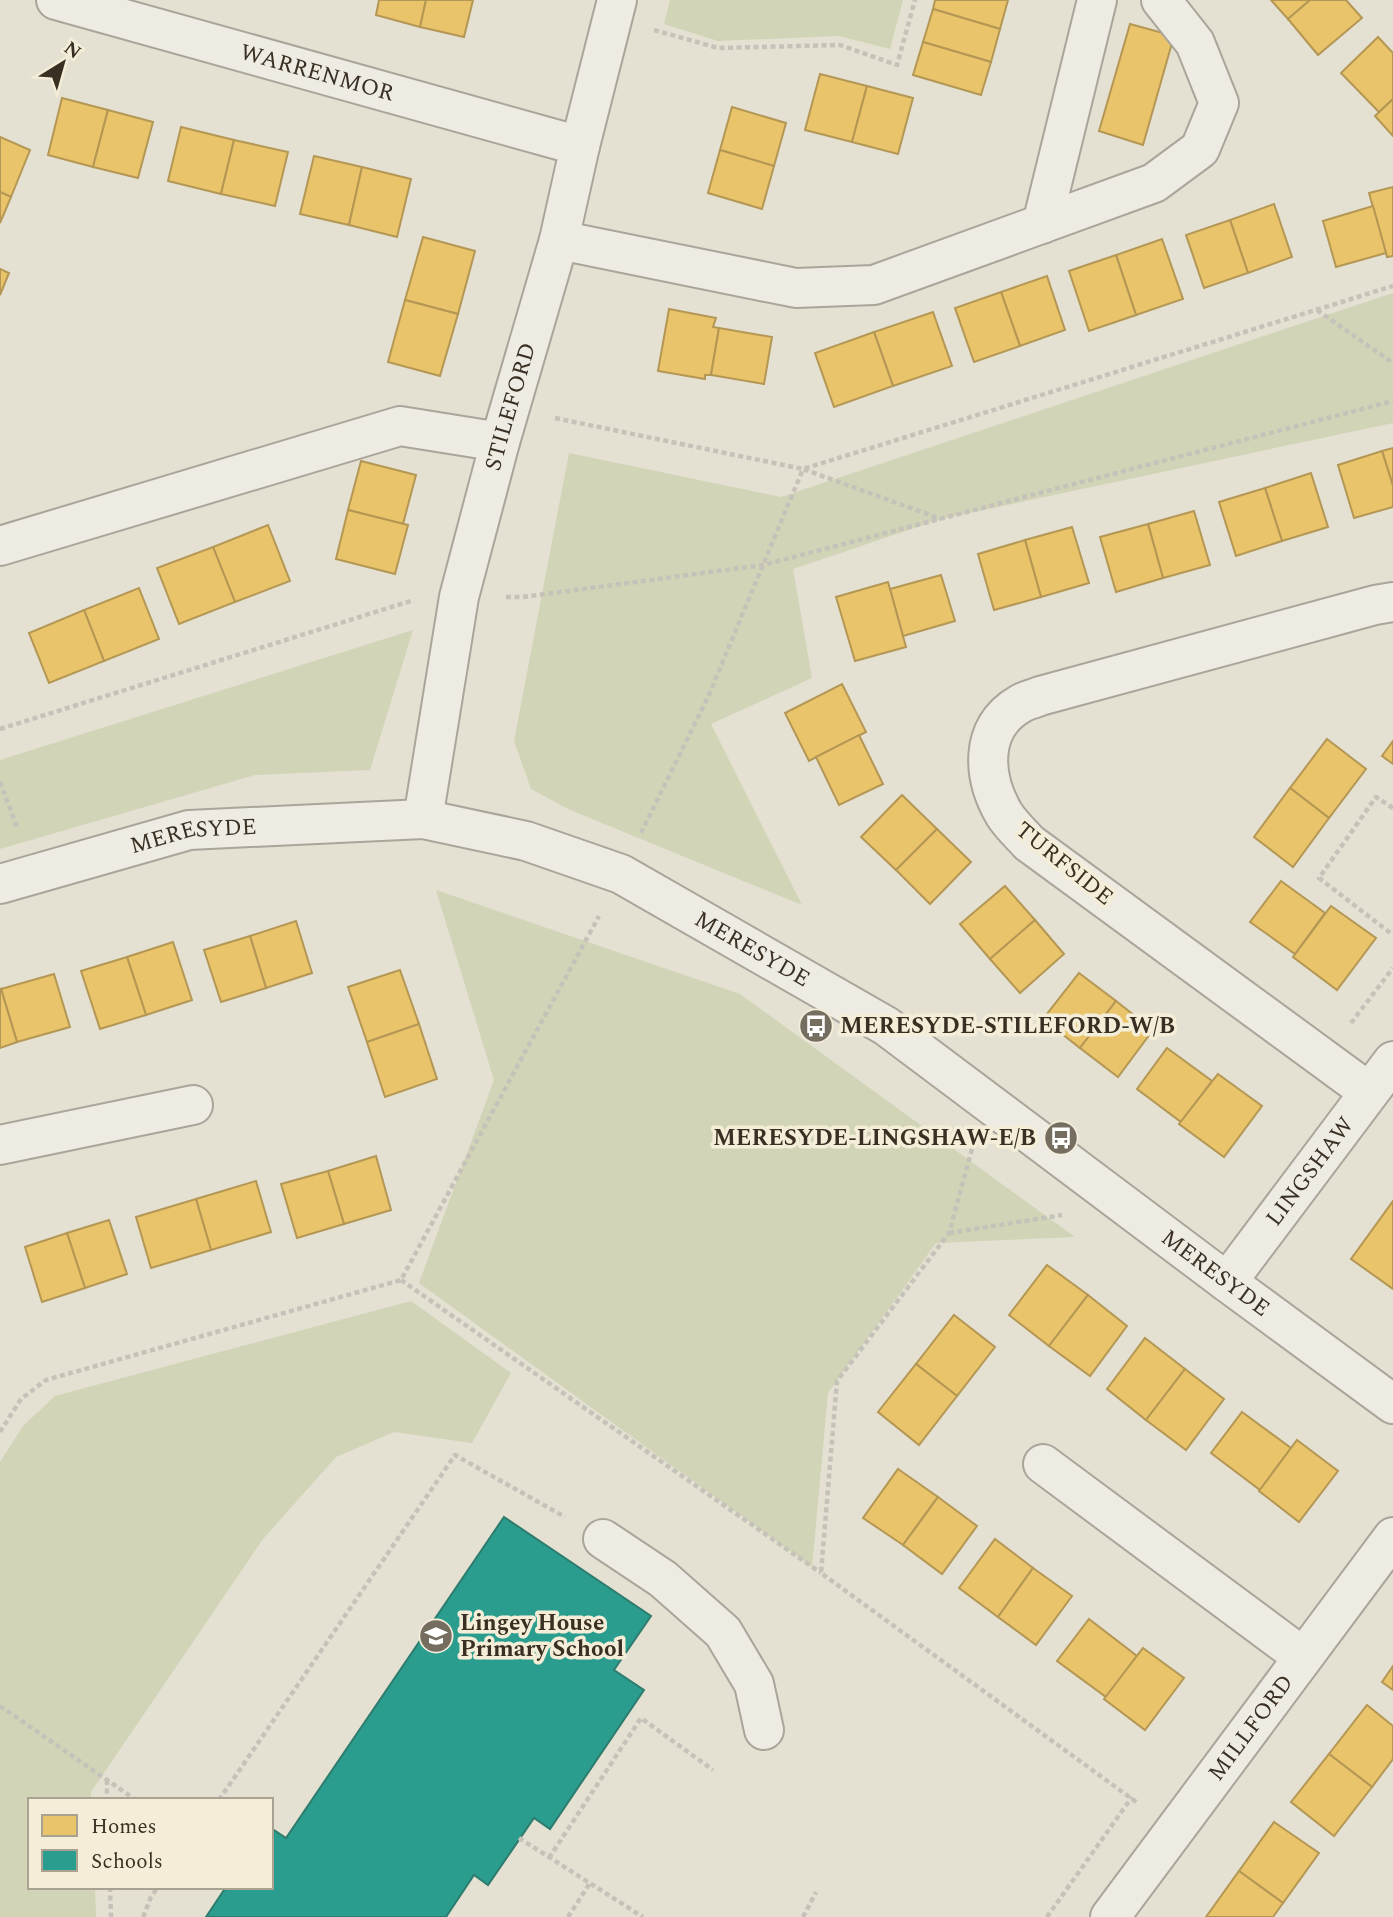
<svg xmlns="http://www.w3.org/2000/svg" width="1393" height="1917" font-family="Spectral,serif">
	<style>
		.green { fill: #d1d4b6 }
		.homes { fill: #e9c46a; stroke: #b49754; stroke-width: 2 }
		.schools { fill: #2a9d8f; stroke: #2e7c6e; stroke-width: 2 }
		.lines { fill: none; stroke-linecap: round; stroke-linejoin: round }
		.minor-casing { stroke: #aaa59a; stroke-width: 42 }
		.path { stroke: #c6c2b9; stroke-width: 4.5; stroke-dasharray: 5 3.5; stroke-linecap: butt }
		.minor { stroke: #edebe2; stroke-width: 38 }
		.labels { text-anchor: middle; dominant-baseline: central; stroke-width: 7; stroke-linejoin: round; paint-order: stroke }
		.street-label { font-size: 23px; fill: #392f22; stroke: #f4eed9 }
		.poi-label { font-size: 23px; font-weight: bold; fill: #392f22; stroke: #f4eed9; text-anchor: start }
	</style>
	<rect width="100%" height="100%" fill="#e4e0d2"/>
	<g class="green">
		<polygon points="670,0 903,0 890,49 839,36 718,41 664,24"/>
		<polygon points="1393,293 1393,423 941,519 793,569 812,678 711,724 802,905 568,809 531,789 514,741 569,453 781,497"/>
		<polygon points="413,630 370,770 255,775 0,849 0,760"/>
		<polygon points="436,890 740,994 1075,1237 936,1243 828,1393 812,1567 419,1283 494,1080"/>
		<polygon points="411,1301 511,1373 472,1443 394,1432 336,1457 263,1539 91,1792 91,1800 30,1800 30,1887 95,1887 96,1917 0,1917 0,1462 23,1426 55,1396"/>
	</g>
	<g class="homes">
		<polygon points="379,0 426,0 420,27 376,15"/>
		<polygon points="426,0 473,0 464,37 420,27"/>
		<polygon points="935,0 1008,0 1000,29 933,9"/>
		<polygon points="1271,0 1310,0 1288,19"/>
		<polygon points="1310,0 1346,0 1362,18 1318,55 1288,19"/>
		<polygon points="933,9 1000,29 991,62 923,42"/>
		<polygon points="1130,24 1174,36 1143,145 1099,131"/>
		<polygon points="1378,37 1393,53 1393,99 1379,112 1341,73"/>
		<polygon points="923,42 991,62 981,95 913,75"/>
		<polygon points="820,74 867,86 852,142 805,130"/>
		<polygon points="867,86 913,98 898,154 852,142"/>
		<polygon points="62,98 108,110 93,167 48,155"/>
		<polygon points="1393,99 1393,136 1375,116"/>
		<polygon points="732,107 786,123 774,166 720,150"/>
		<polygon points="108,110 153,122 138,178 93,167"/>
		<polygon points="181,127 234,140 221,194 168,181"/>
		<polygon points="0,137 30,150 11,197 0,192"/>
		<polygon points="234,140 288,152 275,206 221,194"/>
		<polygon points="720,150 774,166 762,209 708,193"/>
		<polygon points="314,156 362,167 349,225 300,214"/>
		<polygon points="362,167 411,179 397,237 349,225"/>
		<polygon points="1393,187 1393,256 1387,257 1369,193"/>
		<polygon points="0,192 11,197 0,223"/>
		<polygon points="1274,204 1292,257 1248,273 1230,220"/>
		<polygon points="1373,206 1386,253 1336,267 1323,221"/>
		<polygon points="1230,220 1248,273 1204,288 1186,235"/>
		<polygon points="423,237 475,251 458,314 405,300"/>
		<polygon points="1162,239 1183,299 1136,315 1116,255"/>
		<polygon points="1116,255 1136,315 1089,331 1069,271"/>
		<polygon points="0,269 9,273 0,295"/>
		<polygon points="1047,276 1065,330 1020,346 1001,292"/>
		<polygon points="1001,292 1020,346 974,362 955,308"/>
		<polygon points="405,300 458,314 440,376 388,362"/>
		<polygon points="669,309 716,318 713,327 719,328 711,375 705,375 705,379 658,371"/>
		<polygon points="933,312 952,366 893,386 874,332"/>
		<polygon points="719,328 772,337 764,384 711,375"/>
		<polygon points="874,332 893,386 834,407 815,353"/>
		<polygon points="1393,448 1393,486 1382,451"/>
		<polygon points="1382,451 1393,486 1393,507 1354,518 1338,465"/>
		<polygon points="361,461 416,475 403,524 348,510"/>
		<polygon points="1311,473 1328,527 1282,541 1265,488"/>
		<polygon points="1265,488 1282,541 1236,556 1219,502"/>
		<polygon points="348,510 408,525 395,574 336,559"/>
		<polygon points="1194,511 1210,565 1163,578 1148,524"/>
		<polygon points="1148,524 1163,578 1116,592 1100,537"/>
		<polygon points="268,525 290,581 235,602 213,547"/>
		<polygon points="1072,527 1089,583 1041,597 1025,540"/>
		<polygon points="1025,540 1041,597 994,610 978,554"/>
		<polygon points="213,547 235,602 179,624 157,568"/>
		<polygon points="941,575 955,621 903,636 890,589"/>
		<polygon points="888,582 906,647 855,661 836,597"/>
		<polygon points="139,588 159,639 104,661 84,610"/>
		<polygon points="84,610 104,661 49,683 29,633"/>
		<polygon points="842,684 866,732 809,761 785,713"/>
		<polygon points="859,735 883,784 839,805 816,757"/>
		<polygon points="1327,739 1366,769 1329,818 1290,788"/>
		<polygon points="1393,741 1393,764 1382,756"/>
		<polygon points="1290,788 1329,818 1293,867 1254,837"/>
		<polygon points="902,795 937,829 896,870 861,837"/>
		<polygon points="937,829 971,862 930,904 896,870"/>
		<polygon points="1281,881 1325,913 1295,954 1250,922"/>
		<polygon points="1005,886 1035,920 990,959 960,924"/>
		<polygon points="1331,906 1376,938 1337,990 1293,957"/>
		<polygon points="1035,920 1064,954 1020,993 990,959"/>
		<polygon points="296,921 312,973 266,988 250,936"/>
		<polygon points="250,936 266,988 221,1002 204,950"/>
		<polygon points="173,942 192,1000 146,1015 127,957"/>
		<polygon points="127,957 146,1015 100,1029 81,971"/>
		<polygon points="400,970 419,1024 367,1042 348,987"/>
		<polygon points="1079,973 1116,1001 1080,1048 1043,1019"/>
		<polygon points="54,974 70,1027 17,1042 1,989"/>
		<polygon points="1,989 17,1042 0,1048 0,990"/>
		<polygon points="1116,1001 1153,1030 1118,1077 1080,1048"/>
		<polygon points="419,1024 437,1079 385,1097 367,1042"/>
		<polygon points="1167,1048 1212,1081 1181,1122 1137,1089"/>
		<polygon points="1218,1074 1262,1106 1224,1157 1179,1124"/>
		<polygon points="376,1156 391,1210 344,1224 328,1171"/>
		<polygon points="328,1171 344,1224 297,1238 281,1184"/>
		<polygon points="256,1181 271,1232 211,1250 196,1199"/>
		<polygon points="196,1199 211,1250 151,1268 136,1217"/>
		<polygon points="1393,1201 1393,1289 1351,1259"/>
		<polygon points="109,1220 127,1274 85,1288 67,1233"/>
		<polygon points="67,1233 85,1288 42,1302 25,1247"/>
		<polygon points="1047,1265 1088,1295 1049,1346 1009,1315"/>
		<polygon points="1088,1295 1127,1326 1090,1376 1049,1346"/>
		<polygon points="954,1315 995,1347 957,1396 916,1364"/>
		<polygon points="1145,1338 1185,1369 1146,1420 1107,1389"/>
		<polygon points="916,1364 957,1396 919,1445 878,1412"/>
		<polygon points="1185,1369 1224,1399 1186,1450 1146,1420"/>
		<polygon points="1242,1412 1291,1448 1260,1490 1211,1453"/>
		<polygon points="1297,1440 1338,1471 1299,1522 1259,1491"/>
		<polygon points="898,1469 938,1497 903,1545 863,1518"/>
		<polygon points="938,1497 977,1526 942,1574 903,1545"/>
		<polygon points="995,1539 1033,1568 998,1617 959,1588"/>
		<polygon points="1033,1568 1072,1596 1036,1645 998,1617"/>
		<polygon points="1089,1619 1137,1656 1106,1697 1057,1661"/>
		<polygon points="1143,1648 1184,1678 1145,1730 1104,1699"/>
		<polygon points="1393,1666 1393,1690 1382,1682"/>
		<polygon points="1367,1705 1393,1726 1393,1759 1372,1787 1329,1754"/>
		<polygon points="1329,1754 1372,1787 1334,1836 1291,1802"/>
		<polygon points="1274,1822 1319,1853 1283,1903 1239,1871"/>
		<polygon points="1239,1871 1283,1903 1273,1917 1206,1917"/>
	</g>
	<polygon class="schools" points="504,1517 651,1616 614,1670 644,1690 550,1829 534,1818 488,1885 474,1875 446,1917 206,1917 226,1887 271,1887 271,1828 286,1838"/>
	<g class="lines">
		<g class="minor-casing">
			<g id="minor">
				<path id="s1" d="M 56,0 L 580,146"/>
				<polyline points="1042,224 1097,0"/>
				<polyline points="559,240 796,288 874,285 1154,183 1200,149 1219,103 1195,43 1161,0"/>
				<polyline points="0,546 400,426 500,442"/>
				<path id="s2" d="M 423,819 L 459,597 L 500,442 L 559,240 L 580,146 L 617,0"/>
				<path id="s3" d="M 0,884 L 189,830 L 423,819 L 526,841 L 621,874 L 886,1026 L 1227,1282 L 1393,1404"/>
				<path d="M 1369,1092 L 1029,843 C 1021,834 1011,825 1004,814 C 983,778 978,728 1020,704 C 1026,700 1034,699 1040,696 L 1375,605 L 1393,602"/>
				<polyline points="0,1145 193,1105"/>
				<path id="s4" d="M 1227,1282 L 1393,1061"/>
				<polyline points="1043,1464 1303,1657"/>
				<polyline points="603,1539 663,1579 723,1632 754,1684 764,1730"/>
				<path id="s5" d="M 1110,1917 L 1393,1537"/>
			</g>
		</g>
		<g class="path">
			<polyline points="654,30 718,48 840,45 897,65 915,0"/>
			<polyline points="1317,310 1393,363"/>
			<polyline points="555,418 803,469 1393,286"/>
			<polyline points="506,597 523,597 763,565 1393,401"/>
			<polyline points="0,729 414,600"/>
			<polyline points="0,782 18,830"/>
			<polyline points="1393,808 1376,797 1319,878 1393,935"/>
			<polyline points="641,833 708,697 803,469 941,519"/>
			<polyline points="1351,1023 1393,968"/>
			<polyline points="972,1149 949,1233 837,1381 821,1573 1139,1804"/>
			<polyline points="949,1233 1062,1215"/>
			<polyline points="401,1280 821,1573"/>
			<polyline points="0,1432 21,1399 46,1380 401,1280 599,916"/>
			<polyline points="0,1706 136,1800"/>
			<polyline points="107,1780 107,1800"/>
			<polyline points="219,1800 455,1455 565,1517"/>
			<polyline points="519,1838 643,1917"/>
			<polyline points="549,1858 641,1718 713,1770"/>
			<polyline points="110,1887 111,1917"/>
			<polyline points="143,1917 151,1897 158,1887"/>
			<polyline points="568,1917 590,1883"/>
			<polyline points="803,1917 816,1892"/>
			<polyline points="1047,1917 1132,1797"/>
		</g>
		<use href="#minor" class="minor"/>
	</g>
	<defs>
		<g id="bus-disc" transform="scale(1.75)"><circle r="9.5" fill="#756d60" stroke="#f4eed9"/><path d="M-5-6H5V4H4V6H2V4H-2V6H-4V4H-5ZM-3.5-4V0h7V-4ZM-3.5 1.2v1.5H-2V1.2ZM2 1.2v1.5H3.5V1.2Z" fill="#fff"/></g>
		<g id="school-disc" transform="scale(1.75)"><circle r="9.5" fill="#756d60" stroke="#f4eed9"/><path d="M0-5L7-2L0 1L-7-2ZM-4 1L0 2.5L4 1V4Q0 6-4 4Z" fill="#fff"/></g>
	</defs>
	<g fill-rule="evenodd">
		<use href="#bus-disc" x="816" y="1026"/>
		<use href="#bus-disc" x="1061" y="1138"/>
		<use href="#school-disc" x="436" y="1636"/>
	</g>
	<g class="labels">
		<g class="street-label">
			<text stroke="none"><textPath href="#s1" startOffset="271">WARRENMOR</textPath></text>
			<text stroke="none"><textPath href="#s2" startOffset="422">STILEFORD</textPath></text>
			<text stroke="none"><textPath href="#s3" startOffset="200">MERESYDE</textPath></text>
			<text transform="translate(1064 864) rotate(39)">TURFSIDE</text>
			<text stroke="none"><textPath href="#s3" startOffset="788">MERESYDE</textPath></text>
			<text stroke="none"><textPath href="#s4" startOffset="138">LINGSHAW</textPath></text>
			<text stroke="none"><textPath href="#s3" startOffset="1354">MERESYDE</textPath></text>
			<text stroke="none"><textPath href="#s5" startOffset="236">MILLFORD</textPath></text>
		</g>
		<g class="poi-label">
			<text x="840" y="1026">MERESYDE-STILEFORD-W/B</text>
			<text x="1036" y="1138" text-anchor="end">MERESYDE-LINGSHAW-E/B</text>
			<text x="460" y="1623">Lingey House<tspan x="460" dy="26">Primary School</tspan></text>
		</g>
	</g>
	<rect x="28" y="1798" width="245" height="91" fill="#f4eed9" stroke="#a9a290" stroke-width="2"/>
	<rect x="42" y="1815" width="35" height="21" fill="#e9c46a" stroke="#a9a290" stroke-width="2"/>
	<text x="91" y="1833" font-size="21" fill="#392f22">Homes</text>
	<rect x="42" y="1850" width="35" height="21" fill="#2a9d8f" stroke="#a9a290" stroke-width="2"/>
	<text x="91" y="1868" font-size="21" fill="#392f22">Schools</text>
	<g transform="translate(63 63) rotate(37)" stroke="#f4eed9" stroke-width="5" paint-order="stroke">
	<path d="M0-5L12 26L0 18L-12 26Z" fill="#392f22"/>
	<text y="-10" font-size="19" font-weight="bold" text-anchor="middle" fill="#392f22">N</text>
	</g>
</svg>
